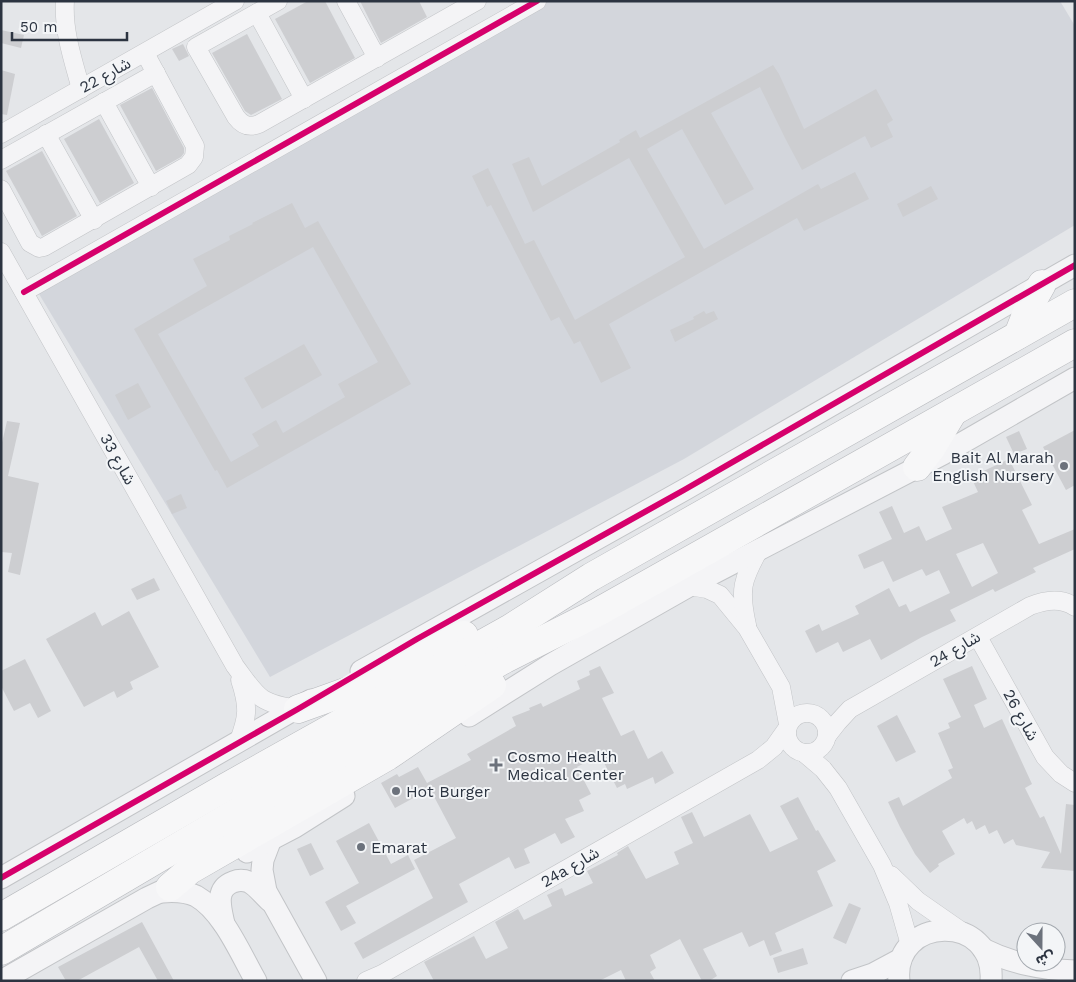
<svg xmlns="http://www.w3.org/2000/svg" width="1076" height="982" font-family="'Work Sans','Noto Sans Arabic',sans-serif">
	<style>
		.built { fill: #d3d6dc }
		.building { fill: #cdced1; fill-rule: evenodd }
		.lines { fill: none; stroke-linecap: round; stroke-linejoin: round }
		.minor-casing { stroke: #c2c4c7; stroke-width: 19 }
		.tertiary-casing { stroke: #c2c4c7; stroke-width: 23 }
		.motorway-casing { stroke: #b7b9bd; stroke-width: 29 }
		.minor { stroke: #f4f4f6; stroke-width: 18 }
		.tertiary { stroke: #f4f4f6; stroke-width: 21 }
		.motorway { stroke: #f7f7f8; stroke-width: 28 }
		.cycleway-casing { stroke: #f3f5f7; stroke-width: 9 }
		.cycleway { stroke: #d6006c; stroke-width: 6 }
		.poi-dot { fill: #6c727c; stroke: #f3f5f7; stroke-width: 2 }
		.labels { text-anchor: middle; dominant-baseline: central; stroke-width: 4; stroke-linejoin: round; paint-order: stroke }
		.street-label { font-size: 16px; fill: #2c3441; stroke: #f3f5f7 }
		.poi-label { font-size: 16px; fill: #2c3441; stroke: #f3f5f7; text-anchor: start }
	</style>
	<rect width="100%" height="100%" fill="#e4e6e9"/>
	<polygon class="built" points="523,1 1060,1 1075,26 1075,225 684,459 270,677 36,289"/>
	<g class="building">
		<polygon points="308,1 325,1 355,58 310,83 275,19"/>
		<polygon points="360,1 419,1 427,17 381,43"/>
		<polygon points="1,30 24,35 21,48 1,43"/>
		<polygon points="247,34 282,99 251,115 245,111 212,53"/>
		<polygon points="183,44 189,56 179,61 172,49"/>
		<polygon points="773,65 779,74 804,129 876,89 893,120 887,124 893,137 871,148 865,136 802,170 785,138 760,87 711,113 754,189 725,205 682,129 647,149 704,249 818,184 821,189 855,172 869,199 804,231 797,218 609,324 631,368 601,383 580,341 574,344 559,317 551,321 491,205 487,207 472,176 488,168 525,244 534,240 575,320 685,257 629,158 533,212 512,164 529,157 542,186 620,142 619,140 636,130 640,138"/>
		<polygon points="1,70 15,74 7,115 1,114"/>
		<polygon points="152,88 184,148 184,153 181,157 156,171 120,105"/>
		<polygon points="99,119 134,183 100,203 64,139"/>
		<polygon points="42,151 77,216 42,236 6,171"/>
		<polygon points="931,186 938,199 903,217 897,204"/>
		<path d="M 292,203 L 305,228 L 318,221 L 411,384 L 227,488 L 217,470 L 215,471 L 134,329 L 207,286 L 193,259 L 230,240 L 229,236 L 253,224 L 252,223 ZM 313,247 L 378,362 L 338,384 L 345,397 L 283,433 L 276,420 L 252,434 L 259,446 L 231,462 L 158,334 Z"/>
		<polygon points="704,311 706,314 714,311 718,319 675,342 670,330 694,319 693,317"/>
		<polygon points="304,344 322,375 262,409 244,378"/>
		<polygon points="138,383 151,407 128,420 115,395"/>
		<polygon points="7,421 20,423 8,476 39,483 20,575 8,572 12,553 1,552 1,447"/>
		<polygon points="1075,430 1075,485 1066,490 1043,447"/>
		<polygon points="1019,431 1027,449 1014,454 1006,437"/>
		<path d="M 1009,459 L 1032,505 L 1022,510 L 1039,544 L 1075,529 L 1075,549 L 1033,568 L 1036,572 L 995,592 L 993,589 L 950,610 L 956,621 L 922,637 L 881,660 L 870,639 L 843,652 L 838,642 L 816,653 L 805,631 L 819,624 L 822,631 L 859,614 L 855,606 L 889,588 L 899,607 L 906,604 L 910,612 L 950,593 L 939,570 L 926,576 L 922,569 L 893,582 L 883,561 L 864,569 L 858,555 L 892,539 L 879,512 L 892,506 L 904,533 L 919,526 L 926,541 L 952,529 L 942,507 L 978,492 L 971,477 ZM 983,543 L 998,573 L 972,587 L 956,554 Z"/>
		<polygon points="181,494 187,508 172,514 166,501"/>
		<polygon points="154,578 160,590 137,600 131,589"/>
		<polygon points="129,611 159,667 130,682 133,689 117,698 114,691 84,707 46,639 95,612 102,626"/>
		<polygon points="25,659 51,711 38,718 30,703 14,711 1,686 1,671"/>
		<polygon points="600,666 614,693 602,698 621,736 634,730 648,759 662,751 674,773 655,784 653,777 627,789 625,784 617,788 600,755 577,767 591,794 579,800 584,811 565,819 575,837 561,844 555,833 524,849 530,863 515,869 509,857 459,884 468,902 363,959 354,943 433,898 414,860 456,838 430,789 395,808 381,783 397,774 399,777 418,767 427,783 471,760 467,754 516,726 512,717 530,710 529,708 541,703 543,707 580,689 577,681 590,675 589,671"/>
		<polygon points="972,666 987,699 974,705 984,728 1002,719 1032,784 1025,788 1040,818 1044,816 1061,854 1066,804 1075,805 1075,871 1041,868 1050,852 1016,845 1013,839 1004,844 997,830 989,834 985,825 976,830 972,821 967,824 964,818 942,831 955,854 938,864 939,866 930,873 915,854 900,827 888,802 899,797 903,806 952,778 948,770 953,768 938,733 950,728 948,723 961,717 943,679"/>
		<polygon points="897,715 916,752 896,762 877,726"/>
		<polygon points="798,797 816,831 818,830 836,861 817,871 833,906 775,933 782,951 770,956 764,940 749,947 742,932 703,949 717,976 709,981 702,981 680,939 650,955 656,968 650,972 655,981 626,981 621,970 599,981 434,981 424,962 474,936 486,959 508,948 495,922 518,909 524,920 552,906 547,895 562,888 565,896 593,883 587,871 618,855 617,853 628,846 646,879 679,864 674,852 693,843 681,817 692,812 704,837 750,814 770,852 798,839 780,806"/>
		<polygon points="369,823 391,864 408,855 415,869 346,906 356,923 341,931 325,902 359,883 336,841"/>
		<polygon points="311,843 324,869 310,876 297,849"/>
		<polygon points="849,903 861,908 846,944 833,938"/>
		<polygon points="142,922 174,981 158,981 139,947 77,981 66,981 58,967"/>
		<polygon points="803,948 808,964 778,973 773,958"/>
	</g>
	<g class="lines">
		<g class="minor-casing">
			<g id="minor">
				<path d="M 65,1 C 63,31 73,60 81,89"/>
				<path d="M 278,1 L 196,47 L 236,117 C 242,125 249,128 259,124 L 477,1"/>
				<polyline points="346,1 377,58"/>
				<polyline points="257,13 304,99"/>
				<polyline points="104,102 151,187"/>
				<polyline points="1,134 235,1"/>
				<polyline points="46,134 94,220"/>
				<polyline points="1,160 156,73"/>
				<polyline points="1,189 30,243 39,248 44,247 188,165 194,157 195,146 145,53"/>
				<path d="M 1,252 L 235,666 C 258,697 258,703 298,709"/>
				<polyline points="24,292 537,1"/>
				<polyline points="689,586 707,589 720,595 747,628 781,687 788,724"/>
				<path d="M 747,625 C 739,589 742,580 760,548"/>
				<polyline points="978,637 1045,757 1061,774 1075,783"/>
				<circle cx="807" cy="733" r="20"/>
				<path d="M 827,736 L 838,722 L 850,709 L 1030,606 C 1045,600 1061,597 1075,607"/>
				<path d="M 238,743 C 248,717 249,707 240,680"/>
				<polyline points="804,753 823,769 838,788 882,865 898,903 910,945"/>
				<polyline points="891,875 918,901 964,933"/>
				<polyline points="366,981 382,974 758,760 774,747 786,730"/>
			</g>
		</g>
		<g class="tertiary-casing">
			<g id="tertiary">
				<polyline points="361,671 684,490 1075,265"/>
				<polyline points="469,716 550,665 689,586 943,454 1075,378"/>
				<polyline points="271,839 263,860 262,870 266,891 316,981"/>
				<polyline points="247,852 295,827 344,796"/>
				<polyline points="1,878 311,700"/>
				<path d="M 162,892 C 173,891 185,891 196,896 C 223,911 241,955 256,981"/>
				<path d="M 224,924 C 221,909 214,889 233,882 C 238,880 244,880 249,882 C 257,886 263,895 270,901"/>
				<path d="M 983,949 C 1013,964 1042,969 1075,971"/>
				<polyline points="1,981 147,898 183,881"/>
				<polyline points="852,981 873,974 901,959"/>
				<path d="M 899,981 C 892,915 996,912 991,981"/>
			</g>
		</g>
		<g class="motorway-casing">
			<g id="motorway">
				<polyline points="1018,335 1029,307 1042,284"/>
				<polyline points="917,467 932,447 953,412"/>
				<polyline points="298,709 351,690 389,670 464,635"/>
				<polyline points="170,887 190,870 388,756 492,685"/>
				<polyline points="1,917 226,787 509,629 591,577 1075,303"/>
				<polyline points="1,951 242,809 505,659 598,612 1075,343"/>
			</g>
		</g>
		<use href="#minor" class="minor"/>
		<use href="#tertiary" class="tertiary"/>
		<use href="#motorway" class="motorway"/>
		<g class="cycleway-casing">
			<g id="cycleway">
				<polyline points="24,292 537,1"/>
				<polyline points="1,878 298,709 417,639 684,490 1075,265"/>
			</g>
		</g>
		<use href="#cycleway" class="cycleway"/>
	</g>
	<g class="poi-dot">
		<circle cx="1064" cy="466" r="5"/>
		<path d="M493.5 757.5h5v5h5v5h-5v5h-5v-5h-5v-5h5z"/>
		<circle cx="396" cy="791" r="5"/>
		<circle cx="361" cy="847" r="5"/>
	</g>
	<g class="labels">
		<g class="street-label">
			<text transform="translate(105 75) rotate(-29)">شارع 22</text>
			<text transform="translate(118 459) rotate(61)">شارع 33</text>
			<text transform="translate(955 649) rotate(-30)">شارع 24</text>
			<text transform="translate(1021 715) rotate(61)">شارع 26</text>
			<text transform="translate(570 867) rotate(-30)">24a شارع</text>
		</g>
		<g class="poi-label">
			<text x="1054" y="457" text-anchor="end">Bait Al Marah<tspan x="1054" dy="18">English Nursery</tspan></text>
			<text x="507" y="756">Cosmo Health<tspan x="507" dy="18">Medical Center</tspan></text>
			<text x="406" y="791">Hot Burger</text>
			<text x="371" y="847">Emarat</text>
		</g>
	</g>
	<rect width="1076" height="982" fill="none" stroke="#2c3441" stroke-width="5"/>
	<g transform="translate(1041 947) rotate(159)"><circle r="24" fill="#f3f5f7" stroke="#a3a8ae"/>
	<path d="M0-4L9 19L0 12L-9 19Z" fill="#6c727c"/>
	<text y="-8" font-size="14" font-weight="bold" text-anchor="middle" fill="#2c3441">ش</text>
	</g>
	<path d="M12 32v8h115v-8" fill="none" stroke="#2c3441" stroke-width="2.5"/>
	<text x="20" y="32" font-size="15" fill="#2c3441" stroke="#f3f5f7" stroke-width="4" paint-order="stroke">50 m</text>
</svg>
